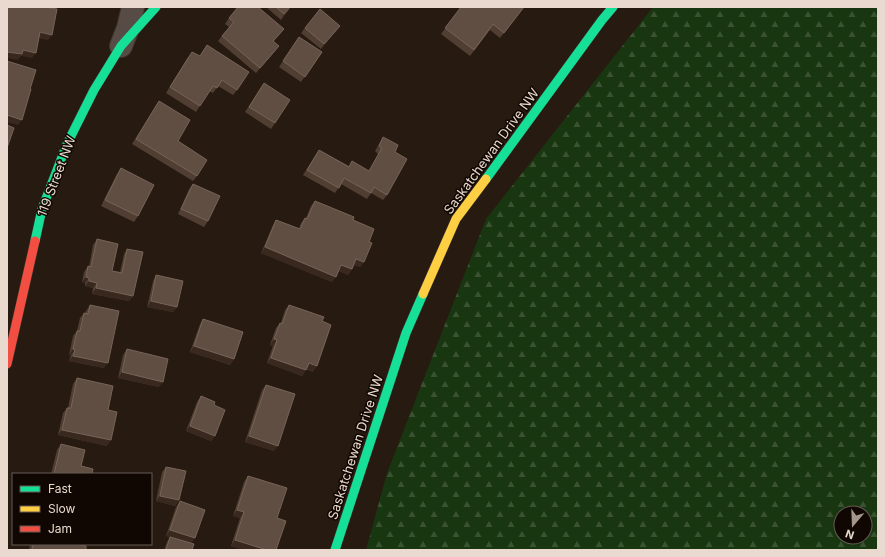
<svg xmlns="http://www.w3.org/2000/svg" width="885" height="557" font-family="Inter,sans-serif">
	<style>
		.forest { fill: url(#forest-firs); fill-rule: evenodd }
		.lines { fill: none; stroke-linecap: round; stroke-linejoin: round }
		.street-casing { stroke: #3f352e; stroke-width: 24 }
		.fast-casing { stroke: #3f352e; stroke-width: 10 }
		.slow-casing { stroke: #3f352e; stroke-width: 10 }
		.jam-casing { stroke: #3f352e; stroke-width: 10 }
		.street { stroke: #574c45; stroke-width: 22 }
		.fast { stroke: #16e098; stroke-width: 9 }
		.slow { stroke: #ffcf43; stroke-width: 9 }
		.jam { stroke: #f24e42; stroke-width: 9 }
		.wall { fill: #503e33 }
		.shaded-wall { fill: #38281e }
		.building { fill: #604e43; stroke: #766459 }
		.labels { text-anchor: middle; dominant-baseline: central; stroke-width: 3; stroke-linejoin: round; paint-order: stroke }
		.street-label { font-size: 13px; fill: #e9d9ce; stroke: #100702 }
	</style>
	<defs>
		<pattern id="forest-firs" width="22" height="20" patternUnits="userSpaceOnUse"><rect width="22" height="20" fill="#183610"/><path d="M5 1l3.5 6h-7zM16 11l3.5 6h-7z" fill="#3a5232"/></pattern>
	</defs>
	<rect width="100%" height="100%" fill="#271a10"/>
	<path class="forest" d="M 653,7 L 878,7 L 878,550 L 366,550 L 387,473 L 486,219 ZM 841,513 L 865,513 L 865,537 L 841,537 Z"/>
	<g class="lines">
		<g class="street-casing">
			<polyline id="street" points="121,46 128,28 133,7"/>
		</g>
		<g class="fast-casing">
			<g id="fast">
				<polyline points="486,179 602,20 613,7"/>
				<polyline points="35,241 42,209 67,144 94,90 121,46 156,7"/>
				<polyline points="335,550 406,333 423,294"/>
			</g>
		</g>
		<g class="slow-casing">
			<polyline id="slow" points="423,294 456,219 486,179"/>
		</g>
		<g class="jam-casing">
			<polyline id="jam" points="7,364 35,241"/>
		</g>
		<use href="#street" class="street"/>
		<use href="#fast" class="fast"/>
		<use href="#slow" class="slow"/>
		<use href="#jam" class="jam"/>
	</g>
	<g class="wall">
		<polygon points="266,7 291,7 281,20"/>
		<polygon points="460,7 524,7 500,38 490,30 470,56 441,34 461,7"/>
		<polygon points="229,18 284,29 274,41 275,51 256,73 218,41 229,27 225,24"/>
		<polygon points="305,28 336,31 321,49 301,33"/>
		<polygon points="299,37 322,52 301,82 279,67"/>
		<polygon points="188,57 237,90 233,95 218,86 213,93 209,91 196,112 166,93"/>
		<polygon points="260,89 275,123 271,129 245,112"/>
		<polygon points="159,101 178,141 197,176 193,181 132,144"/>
		<polygon points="383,137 395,152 387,195 383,200 371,193 367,199 341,184 335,193 303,175 319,150 349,166 352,161 369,171 378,154 375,151"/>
		<polygon points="121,168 138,216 134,222 101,206 117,174"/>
		<polygon points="193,184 208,221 204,227 178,214 189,189"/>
		<polygon points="315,201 353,220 369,242 364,262 360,267 354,265 352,269 348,275 339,271 332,282 261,253 273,225 276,220 299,229 301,223 305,218 306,218 311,206"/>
		<polygon points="97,239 112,271 120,272 124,254 127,249 133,296 129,301 92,294 93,288 85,286 85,283 82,282 84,272 88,266 89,267 93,245"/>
		<polygon points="156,275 177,307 173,312 147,307 153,281"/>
		<polygon points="90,305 104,368 69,361 71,355 69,355 73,336 77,331 80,318 84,313 85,313 86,311"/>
		<polygon points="289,305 322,321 313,372 306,369 302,376 267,363 273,346 270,345 276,328 280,323 281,323 285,310"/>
		<polygon points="203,319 234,359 230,365 190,352 200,324"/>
		<polygon points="127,349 159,387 118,378 123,355"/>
		<polygon points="77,378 108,410 107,446 58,435 63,413 67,408 68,408 73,384"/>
		<polygon points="266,385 274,451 245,442 262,390"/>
		<polygon points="201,396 214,405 215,436 211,441 186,431 197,402"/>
		<polygon points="61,444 81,466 92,474 51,474 57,450"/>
		<polygon points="166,467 179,500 175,506 156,501 162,472"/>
		<polygon points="248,476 277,518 276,550 245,550 231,546 240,518 233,516 244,482"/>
		<polygon points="180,501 191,543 192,550 164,550 167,542 170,537 166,536 176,507"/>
		<polygon points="30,544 77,544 86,550 29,550"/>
	</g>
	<g class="shaded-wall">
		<polygon points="290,7 291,7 281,20 284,14"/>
		<polygon points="340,26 336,31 321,49 324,44"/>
		<polygon points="40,32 52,35 48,40 36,38"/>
		<polygon points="23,50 36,53 32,58 21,56 18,60 7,58 7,52"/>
		<polygon points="7,115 22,120 18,125 7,122"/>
		<polygon points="265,247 336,277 332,282 261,253"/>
		<polygon points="356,259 364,262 360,267 352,264"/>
		<polygon points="341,265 352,269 348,275 337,270"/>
		<polygon points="86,277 89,278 85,283 82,282"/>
		<polygon points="89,281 97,283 93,288 85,286"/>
		<polygon points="96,288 133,296 129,301 92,294"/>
		<polygon points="151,301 177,307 173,312 147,307"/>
		<polygon points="274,339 277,340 273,346 270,345"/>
		<polygon points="194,346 234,359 230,365 190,352"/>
		<polygon points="73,349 75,350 71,355 69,355"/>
		<polygon points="73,356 108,363 104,368 69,361"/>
		<polygon points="271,358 306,370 302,376 267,363"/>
		<polygon points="309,363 317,366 313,372 305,368"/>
		<polygon points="122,372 163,382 159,387 118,378"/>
		<polygon points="190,426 215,436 211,441 186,431"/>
		<polygon points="62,430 111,440 107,446 58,435"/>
		<polygon points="249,436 278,446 274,451 245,442"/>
		<polygon points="160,496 179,500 175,506 156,501"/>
		<polygon points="237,510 244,512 240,518 233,516"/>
		<polygon points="170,530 195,538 191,544 166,536"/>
		<polygon points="235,540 267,550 245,550 231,546"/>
	</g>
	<g class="building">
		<polygon points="7,7 44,7 57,9 52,35 40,32 36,53 23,50 22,54 7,52"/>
		<polygon points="238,7 258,7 284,29 273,41 279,46 260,68 222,36 234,22 229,18"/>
		<polygon points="276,7 290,7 284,14"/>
		<polygon points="461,7 524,7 504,33 493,24 474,50 445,28"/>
		<polygon points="320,9 340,26 324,44 305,28"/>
		<polygon points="299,37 322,52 305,77 283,61"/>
		<polygon points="207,45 249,72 237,90 222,80 217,88 213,86 200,106 170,87 192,52 200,56"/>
		<polygon points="7,61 36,70 30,89 31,89 22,120 7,115"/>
		<polygon points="264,83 290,100 275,123 249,107"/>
		<polygon points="159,101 190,120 178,141 207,160 197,176 136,139"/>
		<polygon points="7,125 14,128 7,148"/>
		<polygon points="383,137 398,145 395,152 407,159 387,195 374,187 371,193 344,178 339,188 307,170 319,150 349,167 352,161 369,171 382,148 379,146"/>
		<polygon points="121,168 154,185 138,216 105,200"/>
		<polygon points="193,184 220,196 208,221 181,209"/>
		<polygon points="315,201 354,217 353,220 374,229 369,242 372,243 364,262 356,259 352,269 341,265 336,277 265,247 276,220 300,229 305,218 307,219"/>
		<polygon points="97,239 118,244 112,271 122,273 127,249 143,252 133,296 96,288 97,283 89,281 89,278 86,277 88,266 91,267"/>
		<polygon points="156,275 183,281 177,307 151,301"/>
		<polygon points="90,305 119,311 108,363 73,356 75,350 73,349 77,331 80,331 84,313 88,314"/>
		<polygon points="289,305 324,317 322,321 331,325 317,366 309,363 306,370 271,358 277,340 274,339 280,323 282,324"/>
		<polygon points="203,319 243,332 234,359 194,346"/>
		<polygon points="127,349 168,359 163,382 122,372"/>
		<polygon points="77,378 113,386 108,410 117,412 111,440 62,430 67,408 71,408"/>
		<polygon points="266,385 295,394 278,446 249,436"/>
		<polygon points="201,396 215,402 214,405 225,410 215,436 190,426"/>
		<polygon points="61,444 85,450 81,466 93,469 92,474 54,474"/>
		<polygon points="166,467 186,471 179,500 160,496"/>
		<polygon points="248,476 287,488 277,518 286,521 276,550 267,550 235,540 244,512 237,510"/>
		<polygon points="180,501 205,510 195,538 170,530"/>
		<polygon points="170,537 194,544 192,550 166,550"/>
		<polygon points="33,544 77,544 86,546 86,550 32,550"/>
	</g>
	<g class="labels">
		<g class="street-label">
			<text transform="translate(491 151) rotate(-54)">Saskatchewan Drive NW</text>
			<text transform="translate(56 176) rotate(-69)">119 Street NW</text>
			<text transform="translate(355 447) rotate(-72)">Saskatchewan Drive NW</text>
		</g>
	</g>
	<rect width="885" height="557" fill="none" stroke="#e9d9ce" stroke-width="16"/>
	<rect x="12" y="473" width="140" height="72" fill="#100702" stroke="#675b54"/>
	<rect x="20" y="486" width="20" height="6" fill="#16e098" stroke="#675b54"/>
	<text x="48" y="493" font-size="12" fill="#e9d9ce">Fast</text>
	<rect x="20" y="506" width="20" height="6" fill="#ffcf43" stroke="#675b54"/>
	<text x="48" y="513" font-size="12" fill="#e9d9ce">Slow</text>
	<rect x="20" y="526" width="20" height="6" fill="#f24e42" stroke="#675b54"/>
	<text x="48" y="533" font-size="12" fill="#e9d9ce">Jam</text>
	<g transform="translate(853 525) rotate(199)"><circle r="19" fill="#100702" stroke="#675b54"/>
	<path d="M0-3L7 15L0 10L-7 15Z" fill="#a5968c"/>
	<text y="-6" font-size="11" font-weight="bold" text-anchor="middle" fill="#e9d9ce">N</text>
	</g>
</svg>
